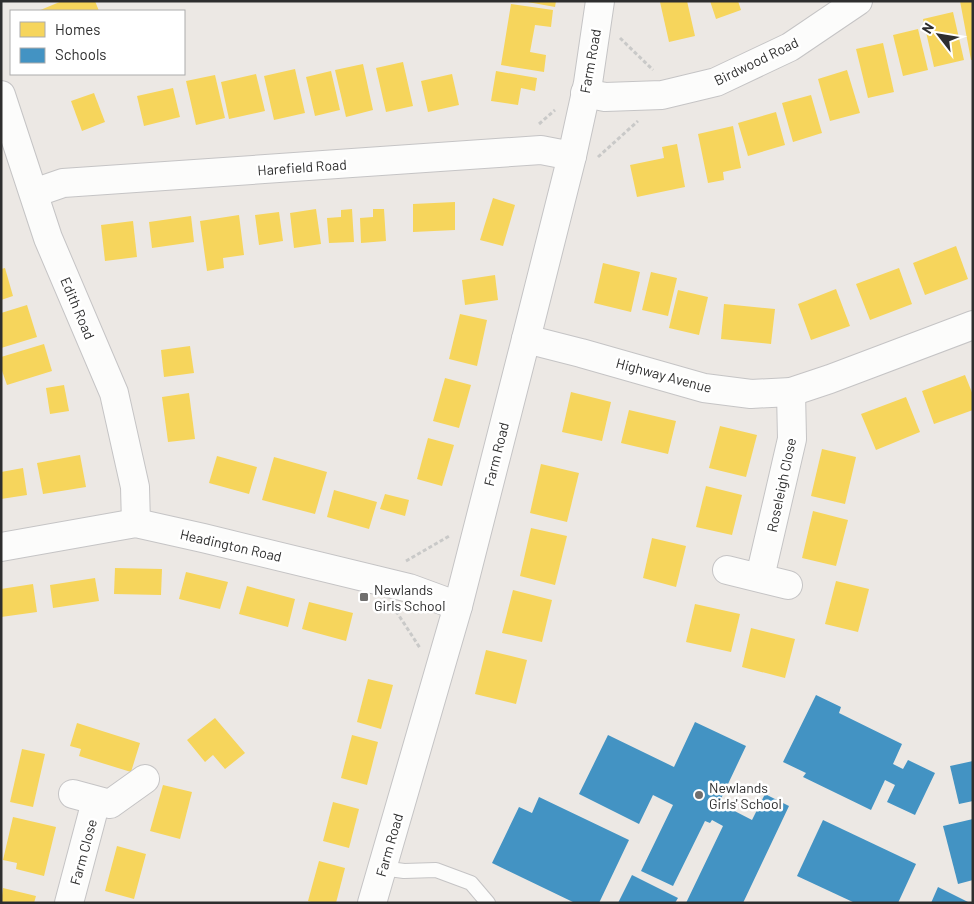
<svg xmlns="http://www.w3.org/2000/svg" width="974" height="904" font-family="Barlow,sans-serif">
	<style>
		.homes { fill: #f6d55c }
		.schools { fill: #4393c3 }
		.lines { fill: none; stroke-linecap: round; stroke-linejoin: round }
		.lane-casing { stroke: #c5c4c5; stroke-width: 16 }
		.street-casing { stroke: #c5c4c5; stroke-width: 30 }
		.path { stroke: #c9c9c8; stroke-width: 3; stroke-dasharray: 4 2.5; stroke-linecap: butt }
		.lane { stroke: #fcfcfb; stroke-width: 14 }
		.street { stroke: #fcfcfb; stroke-width: 28 }
		.poi-dot { fill: #706f6e; stroke: #fff; stroke-width: 2 }
		.labels { text-anchor: middle; dominant-baseline: central; stroke-width: 5; stroke-linejoin: round; paint-order: stroke }
		.street-label { font-size: 14px; fill: #2e2e2e; stroke: #fff }
		.poi-label { font-size: 14px; fill: #2e2e2e; stroke: #fff; text-anchor: start }
	</style>
	<rect width="100%" height="100%" fill="#ece8e4"/>
	<g class="homes">
		<polygon points="62,1 95,1 99,11 38,11"/>
		<polygon points="522,1 556,1 555,7"/>
		<polygon points="665,1 687,1 695,36 669,42 660,2"/>
		<polygon points="710,1 738,1 741,10 716,19"/>
		<polygon points="960,1 973,1 973,60 971,60"/>
		<polygon points="511,4 553,10 551,27 535,25 530,52 546,55 544,72 501,65"/>
		<polygon points="953,12 964,60 934,67 923,19"/>
		<polygon points="918,29 928,70 903,76 893,35"/>
		<polygon points="883,43 894,92 868,98 856,49"/>
		<polygon points="403,62 413,106 386,112 376,68"/>
		<polygon points="363,64 373,110 346,117 335,70"/>
		<polygon points="295,69 305,113 274,120 264,76"/>
		<polygon points="847,70 860,113 830,121 818,79"/>
		<polygon points="331,71 340,110 315,116 306,77"/>
		<polygon points="496,71 537,78 535,91 521,88 518,105 491,101"/>
		<polygon points="256,74 265,111 229,119 221,82"/>
		<polygon points="452,74 459,105 428,112 421,81"/>
		<polygon points="215,75 225,118 196,125 186,81"/>
		<polygon points="173,88 180,117 144,126 137,96"/>
		<polygon points="94,93 105,122 82,131 71,101"/>
		<polygon points="811,95 822,133 793,142 782,103"/>
		<polygon points="776,112 785,145 748,156 738,123"/>
		<polygon points="733,126 741,168 723,172 724,180 708,183 698,134"/>
		<polygon points="677,144 685,187 637,197 630,165 664,158 662,147"/>
		<polygon points="493,198 515,205 503,246 480,240"/>
		<polygon points="455,202 455,230 413,232 413,204"/>
		<polygon points="316,209 321,244 294,248 290,213"/>
		<polygon points="352,209 354,242 329,243 327,218 341,217 341,210"/>
		<polygon points="373,209 384,209 386,241 361,243 360,218 373,217"/>
		<polygon points="279,212 283,241 259,245 255,215"/>
		<polygon points="239,215 244,255 223,258 224,268 207,271 200,221"/>
		<polygon points="191,216 194,242 152,248 149,222"/>
		<polygon points="133,221 137,257 105,261 101,225"/>
		<polygon points="956,246 968,279 925,295 913,263"/>
		<polygon points="603,263 640,272 631,312 594,303"/>
		<polygon points="5,268 13,296 1,300 1,269"/>
		<polygon points="899,268 912,304 870,320 856,284"/>
		<polygon points="651,272 677,278 668,316 642,310"/>
		<polygon points="495,275 498,300 465,305 462,280"/>
		<polygon points="836,289 850,326 811,340 798,304"/>
		<polygon points="678,290 708,297 699,335 669,328"/>
		<polygon points="724,304 775,309 771,344 721,339"/>
		<polygon points="27,305 37,337 1,348 1,313"/>
		<polygon points="460,314 487,320 477,366 449,359"/>
		<polygon points="44,344 52,371 7,385 1,368 1,357"/>
		<polygon points="190,346 194,373 164,377 161,350"/>
		<polygon points="965,375 973,395 973,410 934,424 922,391"/>
		<polygon points="445,378 471,385 459,428 433,421"/>
		<polygon points="64,385 69,411 50,414 46,388"/>
		<polygon points="571,392 611,402 602,441 562,432"/>
		<polygon points="189,393 195,439 168,442 162,397"/>
		<polygon points="906,397 920,432 876,450 861,414"/>
		<polygon points="629,410 676,421 668,454 621,443"/>
		<polygon points="720,426 757,435 746,477 709,468"/>
		<polygon points="428,438 454,445 442,486 417,479"/>
		<polygon points="822,449 856,457 845,504 811,496"/>
		<polygon points="80,455 86,487 43,494 37,463"/>
		<polygon points="217,456 257,467 249,494 209,483"/>
		<polygon points="274,457 327,472 315,514 262,500"/>
		<polygon points="541,464 579,473 567,522 530,513"/>
		<polygon points="23,468 27,495 1,499 1,472"/>
		<polygon points="706,486 742,495 732,535 696,527"/>
		<polygon points="334,490 377,502 369,529 327,517"/>
		<polygon points="385,494 409,500 405,516 380,509"/>
		<polygon points="813,511 848,520 836,566 802,558"/>
		<polygon points="531,528 567,536 555,585 520,576"/>
		<polygon points="652,538 686,546 676,587 643,578"/>
		<polygon points="115,568 162,569 161,595 114,594"/>
		<polygon points="186,572 228,582 220,609 179,599"/>
		<polygon points="95,578 99,601 53,608 50,585"/>
		<polygon points="836,581 869,589 858,632 825,624"/>
		<polygon points="33,584 37,612 1,617 1,589"/>
		<polygon points="247,586 295,599 288,627 239,614"/>
		<polygon points="513,590 552,600 542,642 502,633"/>
		<polygon points="309,602 353,613 346,641 302,629"/>
		<polygon points="695,604 740,614 731,652 686,642"/>
		<polygon points="751,628 795,639 785,678 742,667"/>
		<polygon points="486,650 527,660 516,704 475,694"/>
		<polygon points="368,679 393,685 381,729 357,722"/>
		<polygon points="215,718 245,753 225,769 213,755 205,762 187,740"/>
		<polygon points="77,723 140,743 131,772 79,756 81,749 70,746"/>
		<polygon points="352,735 378,742 367,785 341,778"/>
		<polygon points="22,749 45,754 33,807 10,802"/>
		<polygon points="163,785 192,792 180,839 150,831"/>
		<polygon points="333,802 359,809 349,848 323,841"/>
		<polygon points="13,817 56,827 44,876 16,869 17,863 3,860"/>
		<polygon points="117,846 146,854 134,899 105,891"/>
		<polygon points="319,861 345,868 336,903 314,903 308,901"/>
		<polygon points="3,888 36,896 34,903 1,903"/>
	</g>
	<g class="schools">
		<polygon points="816,695 841,707 839,713 902,744 893,764 903,769 908,760 935,773 915,815 887,802 895,785 885,780 871,810 803,777 806,773 783,762"/>
		<polygon points="695,722 746,746 719,803 752,820 765,794 789,806 743,903 686,903 723,826 712,820 710,823 705,821 673,886 641,871 673,805 653,795 639,824 579,794 608,735 674,767"/>
		<polygon points="973,761 973,801 959,804 950,766"/>
		<polygon points="539,797 629,840 599,903 575,903 492,863 519,807 532,813"/>
		<polygon points="973,819 973,880 958,884 943,826"/>
		<polygon points="823,820 916,864 898,903 855,903 797,876"/>
		<polygon points="632,875 678,898 675,903 618,903"/>
		<polygon points="938,887 970,903 931,903"/>
	</g>
	<g class="lines">
		<g class="lane-casing">
			<polyline id="lane" points="382,868 404,871 436,870 471,883 488,903"/>
		</g>
		<g class="street-casing">
			<g id="street">
				<polyline points="585,93 605,97 662,95 716,82 790,47 858,1"/>
				<polyline points="1,95 48,238 114,393 135,487 136,523"/>
				<polyline points="34,193 63,183 541,150 572,156"/>
				<polyline points="526,339 581,353 704,388 751,394 791,392 830,379 973,325"/>
				<polyline points="1,547 136,523 203,538 409,588 458,606"/>
				<polyline points="727,570 788,585"/>
				<polyline points="760,577 792,439 791,392"/>
				<polyline points="73,794 110,804 145,779"/>
				<polyline points="69,903 96,801"/>
				<polyline points="372,903 458,606 526,339 572,156 588,83 600,1"/>
			</g>
		</g>
		<g class="path">
			<polyline points="620,38 653,70"/>
			<polyline points="539,124 555,110"/>
			<polyline points="598,157 638,121"/>
			<polyline points="406,561 451,535"/>
			<polyline points="396,611 420,648"/>
		</g>
		<use href="#lane" class="lane"/>
		<use href="#street" class="street"/>
	</g>
	<g class="poi-dot">
		<rect x="359" y="592" width="10" height="10" rx="2.5"/>
		<circle cx="699" cy="795" r="5"/>
	</g>
	<g class="labels">
		<g class="street-label">
			<text transform="translate(590 61) rotate(-80)">Farm Road</text>
			<text transform="translate(756 61) rotate(-26)">Birdwood Road</text>
			<text transform="translate(302 167) rotate(-4)">Harefield Road</text>
			<text transform="translate(78 308) rotate(67)">Edith Road</text>
			<text transform="translate(664 375) rotate(15)">Highway Avenue</text>
			<text transform="translate(496 454) rotate(-76)">Farm Road</text>
			<text transform="translate(781 485) rotate(-78)">Roseleigh Close</text>
			<text transform="translate(231 545) rotate(13)">Headington Road</text>
			<text transform="translate(389 845) rotate(-74)">Farm Road</text>
			<text transform="translate(83 852) rotate(-75)">Farm Close</text>
		</g>
		<g class="poi-label">
			<text x="374" y="589">Newlands<tspan x="374" dy="16">Girls School</tspan></text>
			<text x="709" y="787">Newlands<tspan x="709" dy="16">Girls' School</tspan></text>
		</g>
	</g>
	<rect width="974" height="904" fill="none" stroke="#2e2e2e" stroke-width="5"/>
	<rect x="10" y="10" width="175" height="65" fill="#ffffff" stroke="#ababab"/>
	<rect x="20" y="22" width="25" height="15" fill="#f6d55c" stroke="#ababab"/>
	<text x="55" y="35" font-size="15" fill="#2e2e2e">Homes</text>
	<rect x="20" y="48" width="25" height="15" fill="#4393c3" stroke="#ababab"/>
	<text x="55" y="60" font-size="15" fill="#2e2e2e">Schools</text>
	<g transform="translate(939 35) rotate(301)" stroke="#ffffff" stroke-width="4" paint-order="stroke">
	<path d="M0-4L9 19L0 12L-9 19Z" fill="#2e2e2e"/>
	<text y="-8" font-size="14" font-weight="bold" text-anchor="middle" fill="#2e2e2e">N</text>
	</g>
</svg>
